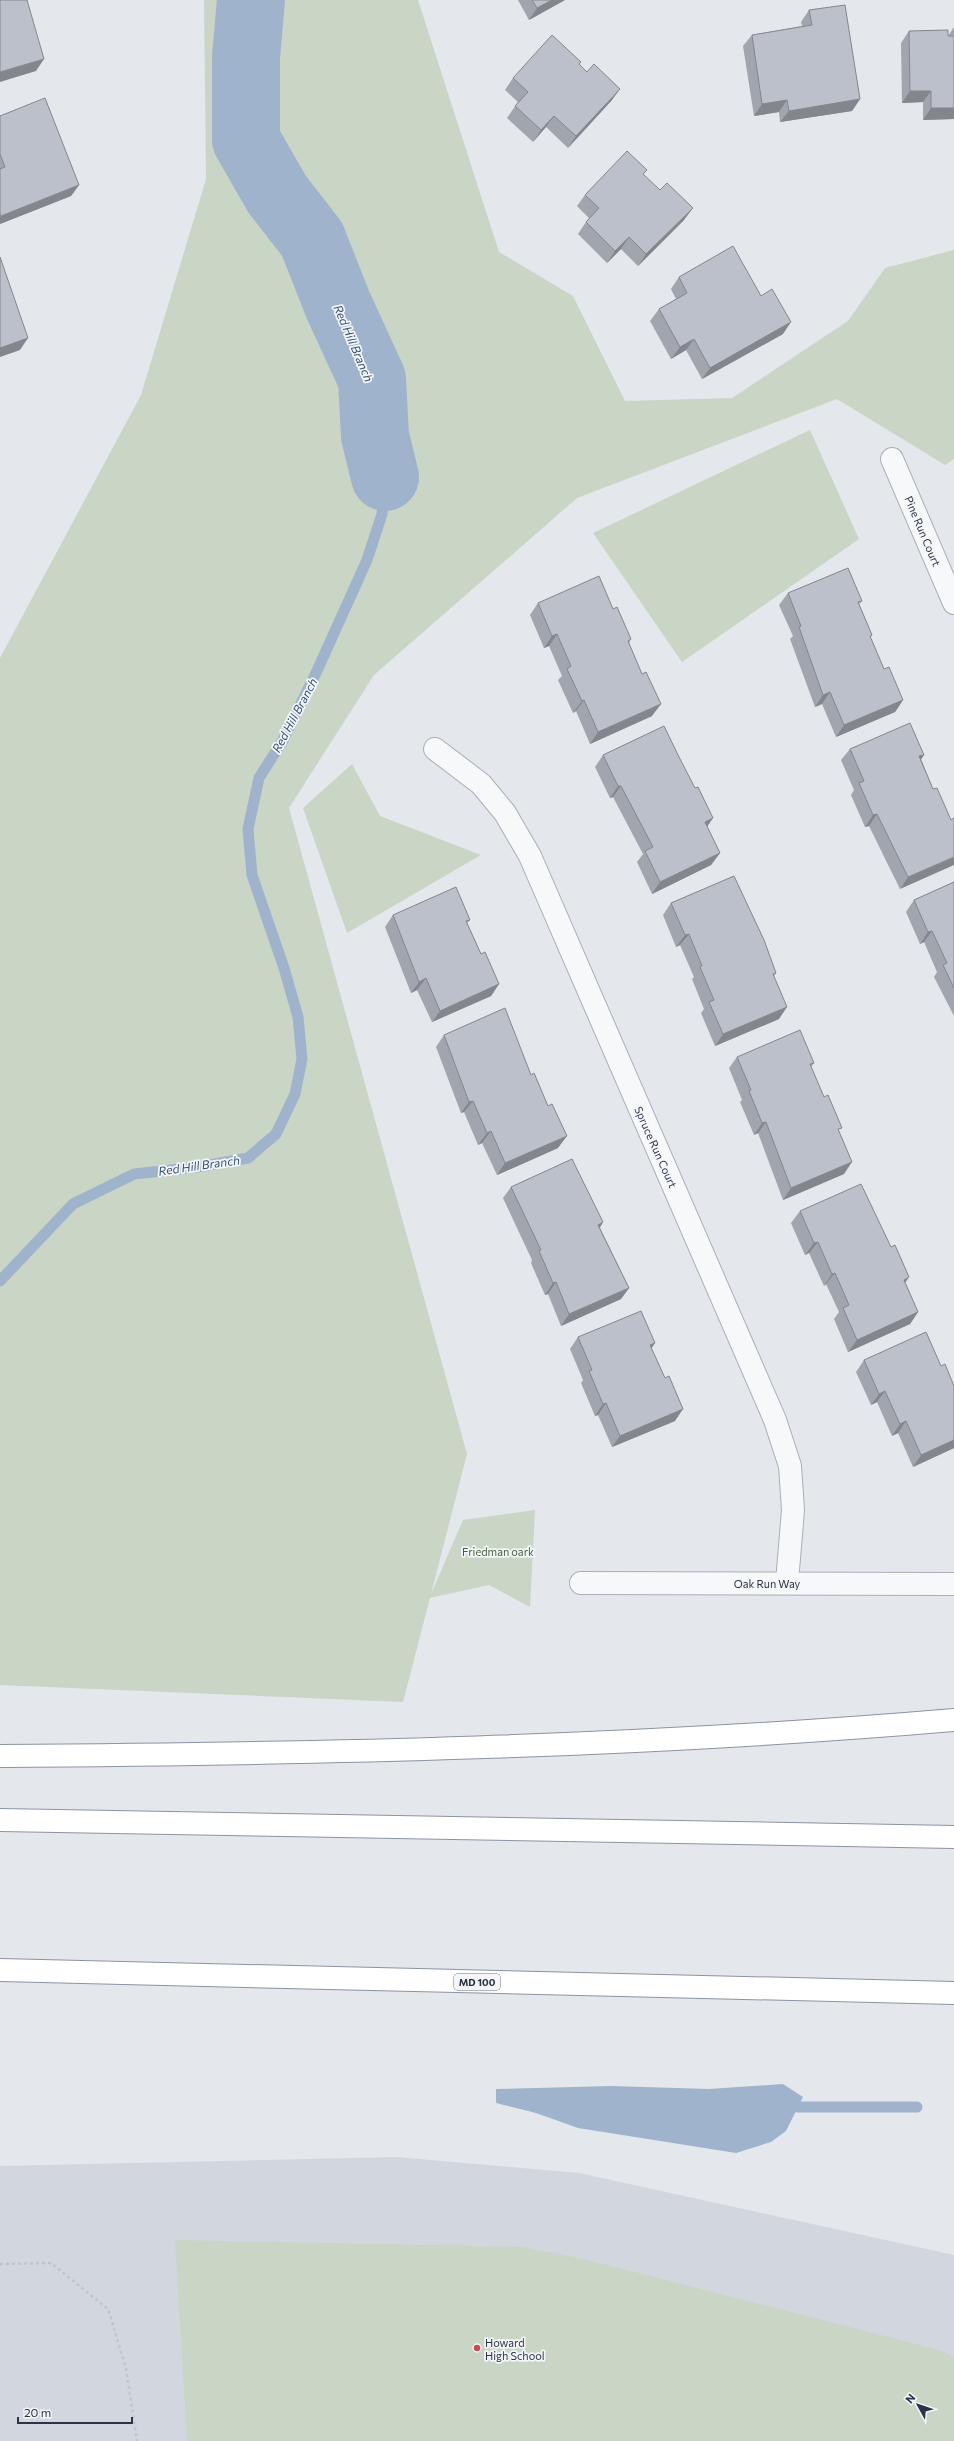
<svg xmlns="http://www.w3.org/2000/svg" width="954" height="2441" font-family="Commissioner,sans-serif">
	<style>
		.built { fill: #d2d6de }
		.green { fill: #c9d6c5 }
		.water { fill: #9fb4cc }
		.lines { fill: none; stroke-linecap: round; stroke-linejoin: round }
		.stream { stroke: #9fb4cc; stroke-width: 11 }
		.river { stroke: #9fb4cc; stroke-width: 68 }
		.minor-casing { stroke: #a9aeb7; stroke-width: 24 }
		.motorway-casing { stroke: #8b94a3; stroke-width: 24 }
		.path { stroke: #c2c5cb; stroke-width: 2.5; stroke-dasharray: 3 3; stroke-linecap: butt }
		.minor { stroke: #f7f8fa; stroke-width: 22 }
		.motorway { stroke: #fff; stroke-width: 22 }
		.wall { fill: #a1a5ae }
		.shaded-wall { fill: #83868d }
		.building { fill: #bbc0ca; stroke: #83868d }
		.poi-dot { fill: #d1495b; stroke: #f4f6f9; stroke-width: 1.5 }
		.labels { text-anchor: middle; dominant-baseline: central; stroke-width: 3.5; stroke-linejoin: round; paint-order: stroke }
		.shield { fill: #f4f6f9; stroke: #676e7b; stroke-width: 1 }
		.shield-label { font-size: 10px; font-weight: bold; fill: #2b3445 }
		.street-label { font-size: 11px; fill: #2b3445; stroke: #f4f6f9 }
		.park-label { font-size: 11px; fill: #3f6138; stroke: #f4f6f9 }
		.poi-label { font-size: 11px; fill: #2b3445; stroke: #f4f6f9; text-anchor: start }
		.water-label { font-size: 12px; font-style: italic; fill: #34527a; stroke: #f4f6f9 }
	</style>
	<rect width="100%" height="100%" fill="#e4e7ec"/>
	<polygon class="built" points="396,2157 579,2173 954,2255 954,2441 0,2441 0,2166"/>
	<g class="green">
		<polygon points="204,0 418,0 499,252 573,296 625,401 732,398 848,321 885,268 954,250 954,459 945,465 837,399 577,498 374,675 289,808 467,1454 431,1594 463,1520 535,1510 530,1607 489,1585 430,1598 403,1702 0,1685 0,658 141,395 206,179"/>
		<polygon points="810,430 859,539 682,662 593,533"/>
		<polygon points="352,764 380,816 481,855 347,933 303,808"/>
		<polygon points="175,2240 523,2247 584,2259 943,2351 954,2358 954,2441 187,2441"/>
	</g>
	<polygon class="water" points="783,2084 803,2097 786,2131 771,2142 736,2153 578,2128 536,2113 496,2103 496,2089 611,2086 709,2089"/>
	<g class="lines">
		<g class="stream">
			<polyline points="0,1281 73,1204 134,1174 198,1167 248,1158 276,1134 295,1094 302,1059 298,1017 284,968 252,875 248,829 259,778 283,740 316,673 367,560 382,514 385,477"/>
			<polyline points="798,2107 917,2107"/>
		</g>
		<polyline class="river" points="251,0 246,57 246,140 277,194 312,239 338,305 372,379 375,436 385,477"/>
		<g class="minor-casing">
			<g id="minor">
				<polyline points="892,459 954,603"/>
				<polyline points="435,749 481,784 505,813 530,856 775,1420 790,1466 793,1510 787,1582"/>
				<polyline points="581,1583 954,1584"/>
			</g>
		</g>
		<g class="motorway-casing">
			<g id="motorway">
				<path d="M 0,1756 C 318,1754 637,1747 954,1720"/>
				<polyline points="0,1820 954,1837"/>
				<polyline points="0,1970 954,1993"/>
			</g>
		</g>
		<polyline class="path" points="0,2264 51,2263 108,2309 126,2368 137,2441"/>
		<use href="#minor" class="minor"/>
		<use href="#motorway" class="motorway"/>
	</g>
	<g class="wall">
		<polygon points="518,0 565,0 529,20"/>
		<polygon points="809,10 860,99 852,111 780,122 779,112 754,116 743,46 752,35 802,26 801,22"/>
		<polygon points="954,27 954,119 923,120 923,102 902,103 901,43 909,31 948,36"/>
		<polygon points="579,65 612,100 568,148 546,127 533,142 507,118 518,102 505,90 513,78"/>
		<polygon points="0,116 79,185 71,196 0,224"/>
		<polygon points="644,175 684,220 638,266 621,249 607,263 578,234 586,222 589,218 577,206 585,195"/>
		<polygon points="679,277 783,334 702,379 686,350 671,359 650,321 659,309 676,299 671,289"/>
		<polygon points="788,593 862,601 859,604 872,635 870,638 884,669 903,700 895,712 836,737 822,704 815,707 790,639 793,636 779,605"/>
		<polygon points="538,603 613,609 631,639 629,643 652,716 590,744 576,711 573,713 558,680 562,676 549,646 544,648 530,615"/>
		<polygon points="850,749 924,755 921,759 933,789 951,820 900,889 869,826 865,827 851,795 854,790 841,760"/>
		<polygon points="603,755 707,827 720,853 711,865 652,894 637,862 643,854 613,797 610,798 595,767"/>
		<polygon points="954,882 954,1016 934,977 937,972 924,942 920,944 906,912 914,900"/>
		<polygon points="671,903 776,973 774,976 779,1019 715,1046 701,1013 704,1009 692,979 694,977 680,945 676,947 663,915"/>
		<polygon points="393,915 470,920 467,923 481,954 499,984 491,996 432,1022 417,990 411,993 385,927"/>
		<polygon points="444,1035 558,1148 497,1175 482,1143 478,1145 464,1112 461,1113 436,1047"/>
		<polygon points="737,1057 814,1063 811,1067 839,1132 844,1174 783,1200 758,1133 754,1135 740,1102 742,1100 729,1068"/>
		<polygon points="511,1187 603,1222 600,1228 629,1288 621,1299 561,1326 548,1294 545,1295 531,1263 532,1260 503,1198"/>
		<polygon points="800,1211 905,1283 918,1312 910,1324 848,1352 834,1319 839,1312 826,1284 824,1286 809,1253 805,1255 791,1223"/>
		<polygon points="578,1337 655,1343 651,1348 675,1421 612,1447 598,1415 595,1416 581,1383 583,1380 570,1349"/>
		<polygon points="864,1360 941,1366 954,1448 913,1467 898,1433 892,1436 877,1402 871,1405 856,1372"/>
	</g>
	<g class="shaded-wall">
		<polygon points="552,0 565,0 529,20 537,8"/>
		<polygon points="44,59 36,71 0,82 0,72"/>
		<polygon points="620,89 612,100 568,148 576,136"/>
		<polygon points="910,91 931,91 923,102 902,103"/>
		<polygon points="860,99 852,111 780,122 789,111"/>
		<polygon points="787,100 779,112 754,116 762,104"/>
		<polygon points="931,108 954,108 954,119 923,120"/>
		<polygon points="554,116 546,127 533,142 541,130"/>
		<polygon points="79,185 71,196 0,224 0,217 1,216"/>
		<polygon points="693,208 684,220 638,266 646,254"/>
		<polygon points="629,237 621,249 607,263 615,251"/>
		<polygon points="791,322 783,334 702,379 710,368"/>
		<polygon points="28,338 20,350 0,357 0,348"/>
		<polygon points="694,339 686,350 671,359 680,347"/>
		<polygon points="557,634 549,646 544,648 552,636"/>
		<polygon points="830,692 822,704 815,707 823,695"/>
		<polygon points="584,700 576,711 573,713 582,701"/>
		<polygon points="903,700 895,712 836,737 844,725"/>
		<polygon points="661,704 652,716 590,744 598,732"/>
		<polygon points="924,755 916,767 919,756"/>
		<polygon points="618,786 621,786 613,797 610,798"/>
		<polygon points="877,814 869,826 865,827 873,815"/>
		<polygon points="713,818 705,830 705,822"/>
		<polygon points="720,853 711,865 652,894 660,882"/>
		<polygon points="954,857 954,865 900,889 908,877"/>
		<polygon points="932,931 924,942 920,944 928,932"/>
		<polygon points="689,934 680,945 676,947 685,935"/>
		<polygon points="426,978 417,990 411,993 419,982"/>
		<polygon points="499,984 491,996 432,1022 440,1011"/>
		<polygon points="787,1007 779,1019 715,1046 723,1034"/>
		<polygon points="473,1101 464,1112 461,1113 469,1102"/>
		<polygon points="766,1122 758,1133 754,1135 762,1123"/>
		<polygon points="491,1131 482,1143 478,1145 487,1133"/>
		<polygon points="567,1136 558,1148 497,1175 505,1163"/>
		<polygon points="852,1162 844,1174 783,1200 791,1188"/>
		<polygon points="603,1222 595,1234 598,1225"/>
		<polygon points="818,1242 809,1253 805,1255 814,1243"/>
		<polygon points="835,1273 826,1284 824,1286 832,1274"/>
		<polygon points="909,1277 901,1289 904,1280"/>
		<polygon points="556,1282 548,1294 545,1295 553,1283"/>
		<polygon points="629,1288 621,1299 561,1326 569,1314"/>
		<polygon points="918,1312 910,1324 848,1352 857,1340"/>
		<polygon points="655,1343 647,1355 650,1345"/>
		<polygon points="885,1391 877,1402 871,1405 879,1394"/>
		<polygon points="606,1403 598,1415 595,1416 603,1404"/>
		<polygon points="683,1409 675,1421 612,1447 620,1436"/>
		<polygon points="906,1421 898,1433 892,1436 900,1424"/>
		<polygon points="954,1440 954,1448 913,1467 921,1455"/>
	</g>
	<g class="building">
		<polygon points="0,0 27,0 44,59 0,72"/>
		<polygon points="532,0 552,0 537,8"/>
		<polygon points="845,5 860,99 789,111 787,100 762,104 752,35 812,25 809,10"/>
		<polygon points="948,30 948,36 954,36 954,108 931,108 931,91 910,91 909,31"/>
		<polygon points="552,35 581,62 579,64 587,72 594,64 620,89 576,136 554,116 541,130 515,106 528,92 513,78"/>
		<polygon points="45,98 79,185 1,216 0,214 0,169 5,167 0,154 0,116"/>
		<polygon points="627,151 647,170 643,174 660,190 667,183 693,208 646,254 629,237 615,251 586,222 599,208 585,195"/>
		<polygon points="733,246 761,296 772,289 791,322 710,368 694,339 680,347 659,309 687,293 679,277"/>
		<polygon points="0,257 28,338 0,348"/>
		<polygon points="848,568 862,601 858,602 872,635 870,636 884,669 889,667 903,700 844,725 830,692 823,695 799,627 801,626 788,593"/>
		<polygon points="599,576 613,609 617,607 631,639 628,641 642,674 646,672 661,704 598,732 584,700 582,701 567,669 571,666 557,634 552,636 538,603"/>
		<polygon points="910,723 924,755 919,756 933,789 937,788 951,820 954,818 954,857 908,877 877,814 873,815 859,783 864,781 850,749"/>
		<polygon points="664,726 679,757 695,788 698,787 713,818 705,822 720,853 660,882 645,851 653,847 621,786 618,786 603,755"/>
		<polygon points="734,876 764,940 776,973 773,974 787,1007 723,1034 709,1002 714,1000 700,967 702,966 689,934 685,935 671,903"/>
		<polygon points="954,882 954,988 943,965 947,963 932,931 928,932 914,900"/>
		<polygon points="456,887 470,920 466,921 481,954 485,952 499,984 440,1011 426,978 419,982 393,915"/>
		<polygon points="505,1008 531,1075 534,1073 548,1106 552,1104 567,1136 505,1163 491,1131 487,1133 473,1101 469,1102 444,1035"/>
		<polygon points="800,1030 814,1063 810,1064 824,1097 828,1095 842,1128 838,1129 852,1162 791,1188 766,1122 762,1123 749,1091 751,1090 737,1057"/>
		<polygon points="572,1159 603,1222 598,1225 629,1288 569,1314 556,1282 553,1283 539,1251 541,1250 511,1187"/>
		<polygon points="861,1184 891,1247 895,1245 909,1277 904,1280 918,1312 857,1340 843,1308 849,1305 835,1273 832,1274 818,1242 814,1243 800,1211"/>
		<polygon points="641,1311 655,1343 650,1345 665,1378 669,1376 683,1409 620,1436 606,1403 603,1404 589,1371 592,1370 578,1337"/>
		<polygon points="926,1332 941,1366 945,1364 954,1386 954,1440 921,1455 906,1421 900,1424 885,1391 879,1394 864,1360"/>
	</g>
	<circle class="poi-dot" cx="477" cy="2348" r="4"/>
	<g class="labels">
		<rect class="shield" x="454" y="1974" width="46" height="16" rx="3"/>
		<g class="shield-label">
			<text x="477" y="1982">MD 100</text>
		</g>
		<g class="street-label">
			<text transform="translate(923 531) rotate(67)">Pine Run Court</text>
			<text transform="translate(656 1147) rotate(66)">Spruce Run Court</text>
			<text x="767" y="1583">Oak Run Way</text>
		</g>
		<g class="park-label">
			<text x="498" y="1551">Friedman oark</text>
		</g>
		<g class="poi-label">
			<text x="485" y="2342">Howard<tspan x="485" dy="13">High School</tspan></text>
		</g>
		<g class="water-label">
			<text transform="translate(354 343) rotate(67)">Red Hill Branch</text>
			<text transform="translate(294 715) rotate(-62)">Red Hill Branch</text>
			<text transform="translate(199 1165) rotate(-8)">Red Hill Branch</text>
		</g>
	</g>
	<g transform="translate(918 2405) rotate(310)" stroke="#f4f6f9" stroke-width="3" paint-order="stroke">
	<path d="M0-3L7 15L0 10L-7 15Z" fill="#2b3445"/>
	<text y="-6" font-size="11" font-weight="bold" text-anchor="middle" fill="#2b3445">N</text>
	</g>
	<path d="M18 2417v6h114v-6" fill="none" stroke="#2b3445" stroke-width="2"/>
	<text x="24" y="2417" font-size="12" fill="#2b3445" stroke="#f4f6f9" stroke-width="3" paint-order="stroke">20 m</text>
</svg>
